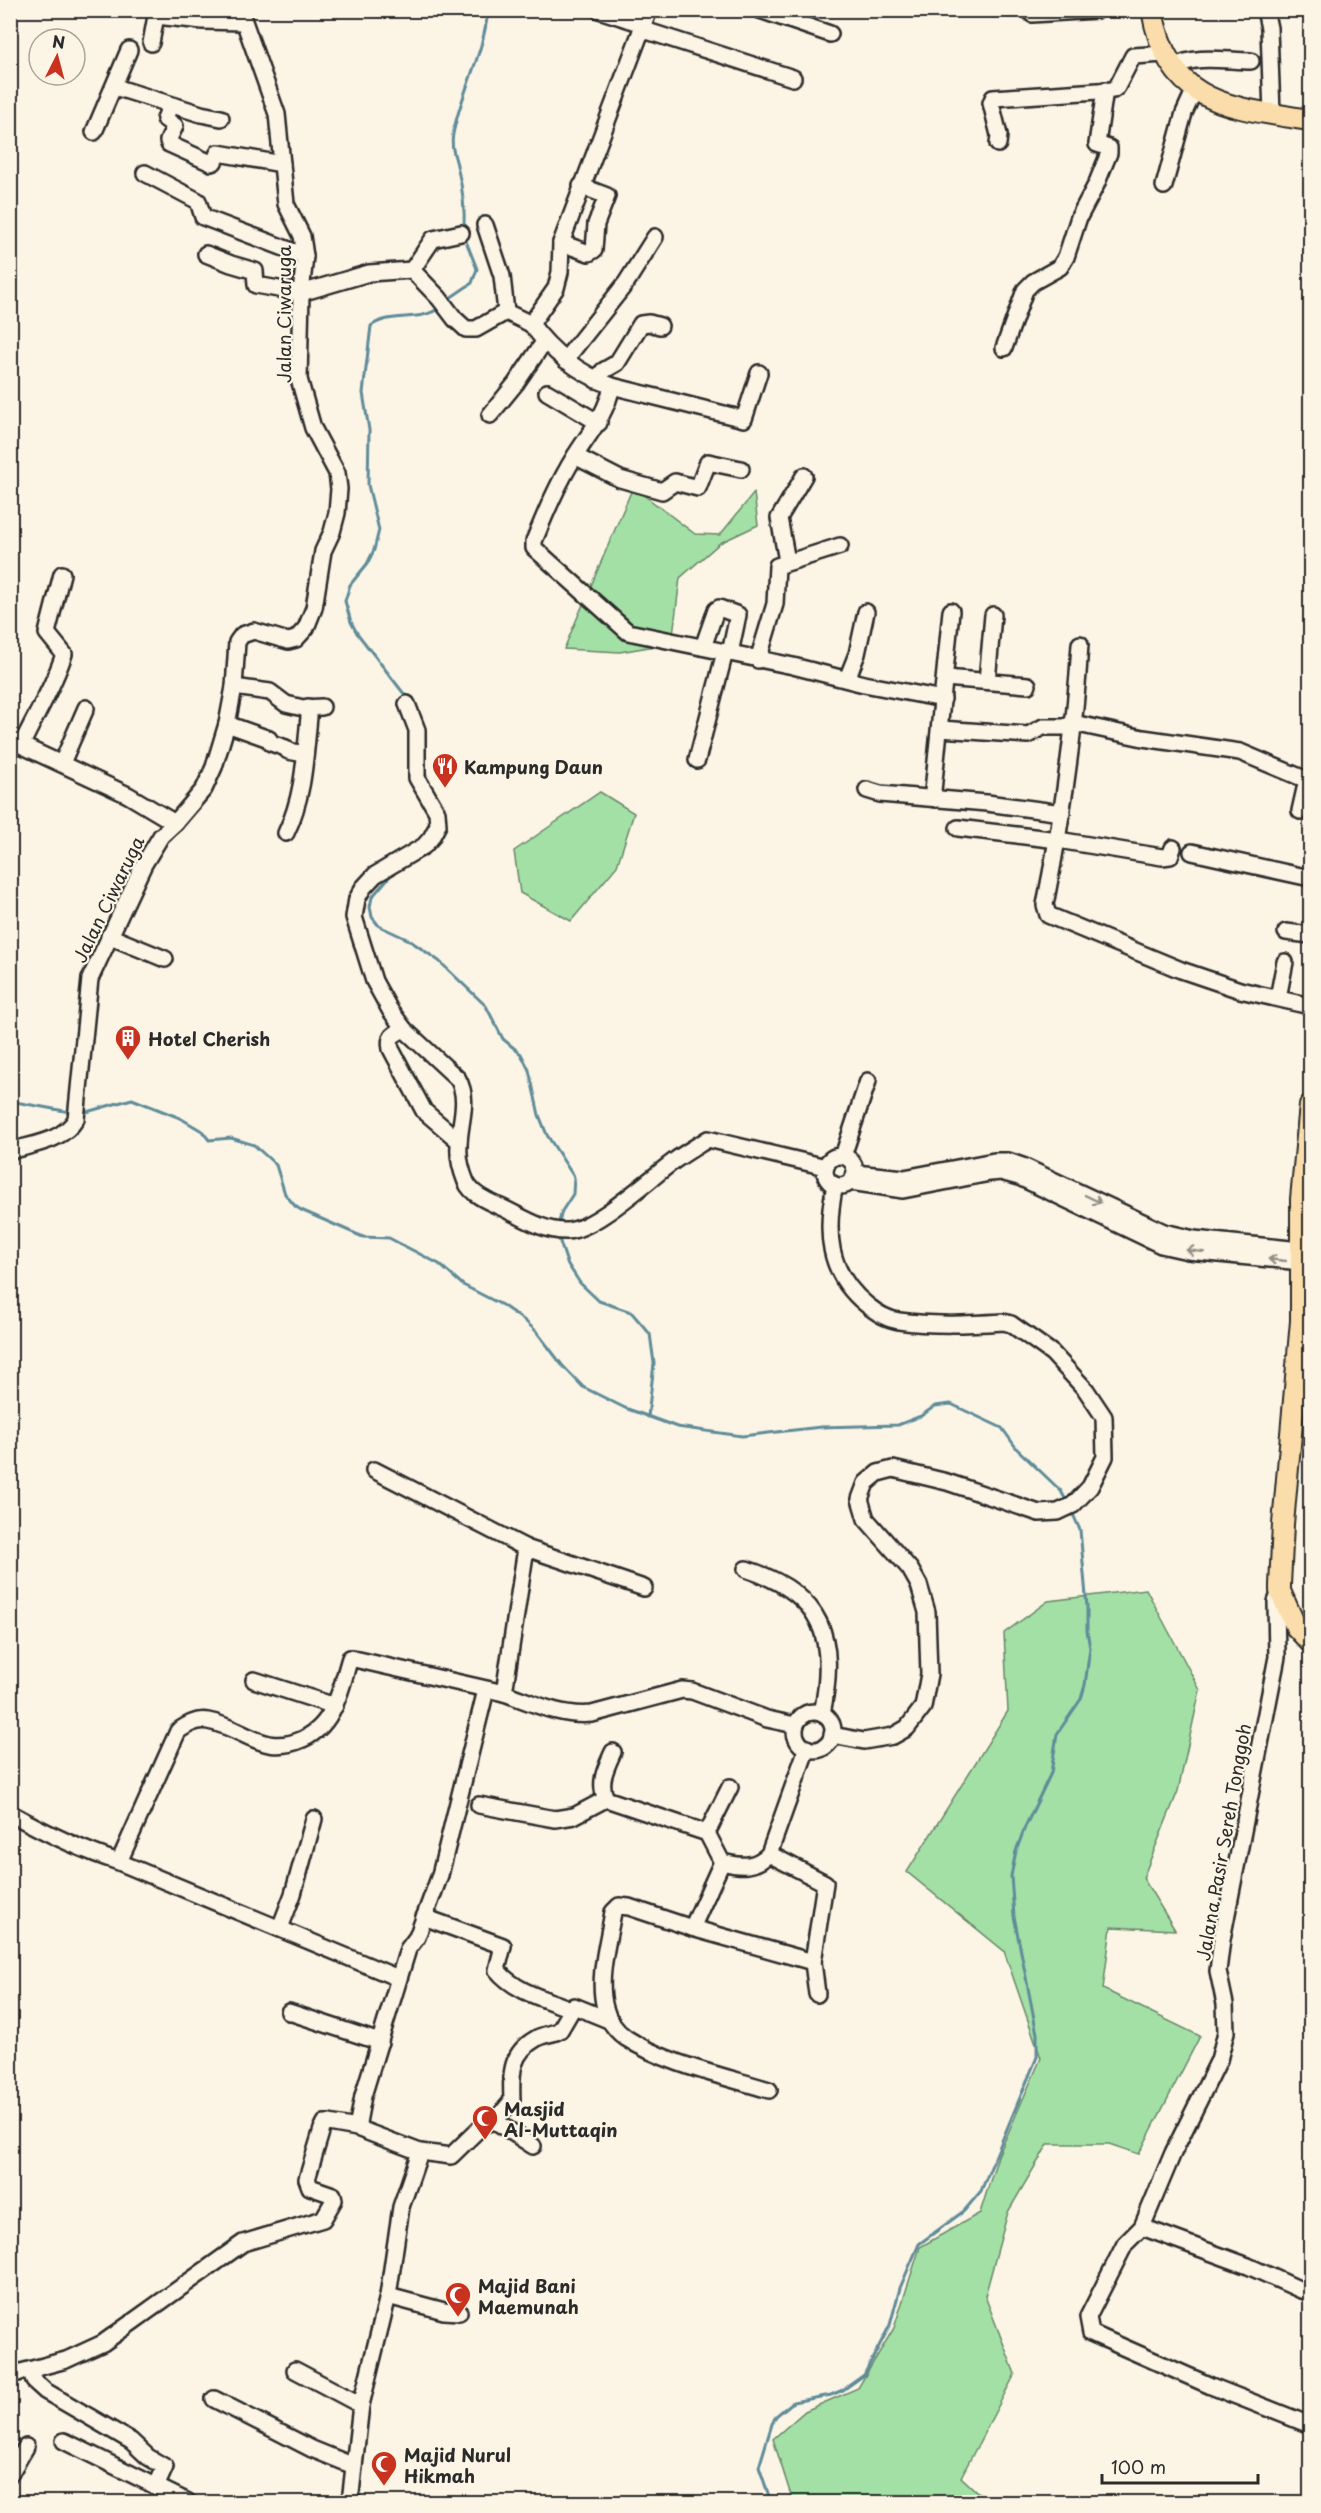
<svg xmlns="http://www.w3.org/2000/svg" width="1321" height="2513" font-family="'Playpen Sans',sans-serif">
	<style>
		.green { fill: #a3e0a6; stroke: #678668; stroke-width: 1.5 }
		.lines { fill: none; stroke-linecap: round; stroke-linejoin: round }
		.stream { stroke: #5f8b99; stroke-width: 3 }
		.minor-casing { stroke: #2b2b2b; stroke-width: 20 }
		.major-casing { stroke: #2b2b2b; stroke-width: 24 }
		.minor { stroke: #fcf5e5; stroke-width: 15 }
		.major { stroke: #fbddab; stroke-width: 20 }
		.oneway { stroke: #949088 }
		.labels { text-anchor: middle; dominant-baseline: central; stroke-width: 4.5; stroke-linejoin: round; paint-order: stroke }
		.street-label { font-size: 18px; fill: #2b2b2b; stroke: #fcf5e5 }
		.poi-label { font-size: 18px; font-weight: bold; fill: #2b2b2b; stroke: #fcf5e5; text-anchor: start }
	</style>
	<rect width="100%" height="100%" fill="#fcf5e5"/>
	<filter id="ink" filterUnits="userSpaceOnUse"><feTurbulence type="fractalNoise" baseFrequency=".0167" numOctaves="2"/><feDisplacementMap in="SourceGraphic" scale="12" xChannelSelector="R" yChannelSelector="G"/><feConvolveMatrix kernelMatrix="1 2 1 2 8 2 1 2 1" color-interpolation-filters="sRGB"/></filter>
	<g filter="url(#ink)">
		<g class="green">
			<polygon points="633,487 695,534 720,535 754,493 758,525 720,543 680,578 672,643 620,652 564,649"/>
			<polygon points="600,792 634,813 617,866 571,921 520,893 514,851"/>
			<polygon points="1146,1589 1200,1690 1178,1791 1143,1878 1175,1930 1111,1927 1103,1989 1200,2036 1139,2154 1109,2144 1048,2144 1008,2212 985,2296 1015,2374 961,2477 988,2502 793,2502 773,2439 805,2411 858,2388 894,2328 920,2247 980,2213 998,2156 1041,2058 1004,1951 907,1872 1008,1711 1004,1633 1048,1601"/>
		</g>
		<g class="lines">
			<g class="stream">
				<path d="M 464,230 C 465,209 463,190 458,170 C 456,157 450,148 453,134 C 461,92 484,54 488,10"/>
				<polyline points="447,300 472,283 477,269 464,236"/>
				<path d="M 408,699 L 357,633 L 351,622 L 345,601 L 350,585 L 367,564 L 374,550 L 379,530 L 368,485 L 369,430 L 363,393 L 371,326 C 392,311 420,323 441,307"/>
				<polyline points="424,762 427,782"/>
				<polyline points="409,863 424,854"/>
				<polyline points="403,867 390,876 372,897 370,907 372,917 379,926 409,940 439,961 486,1006 503,1039 521,1054 529,1070 539,1115 547,1135 574,1177 573,1194 562,1211 558,1226"/>
				<polyline points="10,1101 70,1112"/>
				<polyline points="83,1113 132,1099 180,1118 202,1131 209,1140 231,1138 254,1145 276,1165 285,1194 295,1206 301,1210 363,1237 389,1238 439,1264 463,1285 502,1305 525,1321 536,1331 562,1365 583,1387 625,1408 677,1427 742,1436 821,1427 898,1425 921,1416 935,1406 951,1404 1002,1428 1017,1449 1061,1491 1068,1504"/>
				<polyline points="558,1236 567,1263 580,1283 599,1301 631,1312 650,1334 654,1363 648,1417"/>
				<polyline points="771,2502 759,2467 772,2424 776,2416 793,2402 831,2395 843,2390 864,2375 890,2325 900,2288 919,2244 964,2211 981,2191 1037,2057 1037,2034 1014,1916 1011,1876 1016,1851 1025,1827 1051,1773 1057,1734 1081,1699 1085,1685 1090,1648 1087,1631 1087,1607 1080,1530 1072,1512"/>
			</g>
			<g class="minor-casing">
				<g id="minor">
					<polyline points="599,10 643,24"/>
					<path d="M 649,10 L 561,243 L 560,272 L 556,288 L 531,324 C 552,353 579,373 612,386 C 606,415 590,432 575,456 C 558,483 546,512 534,541 L 534,548 L 628,632 L 793,666 L 864,684 L 943,699"/>
					<polyline points="760,10 830,34"/>
					<polyline points="1265,10 1269,28 1272,114"/>
					<polyline points="1032,14 1097,10"/>
					<polyline points="156,16 203,21 243,22"/>
					<polyline points="641,29 793,78"/>
					<polyline points="151,43 156,16 155,10"/>
					<path d="M 1173,67 C 1196,54 1226,61 1251,61"/>
					<polyline points="115,87 201,114 221,118"/>
					<polyline points="170,105 165,119 175,126 168,141 169,144 211,163 214,162 218,153 282,164"/>
					<polyline points="94,132 129,50"/>
					<polyline points="998,144 999,135 991,103 993,98 1113,90 1117,87 1133,56 1165,54"/>
					<polyline points="145,173 198,201 203,217 305,256"/>
					<polyline points="1164,186 1184,113 1194,91"/>
					<polyline points="485,225 502,276 506,312"/>
					<polyline points="561,243 589,253 594,250 596,224 607,196 581,186"/>
					<polyline points="206,254 231,264 255,271 256,285 301,293 369,273 412,270 439,298 455,319 466,329 476,329 506,312 531,324"/>
					<polyline points="412,270 433,239 461,233"/>
					<polyline points="1004,348 1025,290 1033,282 1060,267 1066,257 1079,217 1096,185 1109,153 1109,148 1097,144 1105,90"/>
					<polyline points="565,360 626,283 655,237"/>
					<polyline points="596,380 603,371 617,363 641,324 649,323 660,326"/>
					<polyline points="612,386 744,419 759,373"/>
					<polyline points="547,392 599,423"/>
					<polyline points="490,415 516,383 544,342"/>
					<polyline points="575,456 620,479 662,491 675,482 698,488 708,462 741,469"/>
					<polyline points="787,561 779,518 804,476"/>
					<path d="M 1080,644 C 1075,732 1062,819 1045,905 L 1048,915 L 1181,970 L 1240,990 L 1310,1006"/>
					<polyline points="703,647 716,610 719,608 738,615 730,653"/>
					<polyline points="758,660 775,604 777,566 840,546"/>
					<polyline points="945,678 1028,685"/>
					<polyline points="847,679 857,654 866,612"/>
					<polyline points="987,681 993,615"/>
					<polyline points="234,687 270,692 286,704 303,708 322,707"/>
					<path d="M 407,704 L 417,730 L 417,778 L 437,812 L 438,825 L 431,838 L 424,846 L 375,875 L 363,888 L 357,899 L 354,917 L 374,981 L 390,1010 L 404,1029 L 458,1079 C 470,1101 459,1122 459,1146 C 458,1157 462,1172 466,1182 C 473,1197 493,1203 507,1210 C 525,1219 546,1232 567,1231 C 595,1230 649,1179 674,1161 C 685,1153 697,1146 708,1139 L 826,1167"/>
					<polyline points="227,724 269,739 271,743 286,748 288,751 305,754"/>
					<polyline points="940,729 1028,735 1043,727 1065,727 1073,723 1143,738 1240,752 1307,780 1300,811"/>
					<polyline points="10,740 128,795 175,823"/>
					<path d="M 22,744 C 36,714 54,686 64,654 L 47,633 L 62,574"/>
					<polyline points="697,760 725,652"/>
					<polyline points="62,763 86,708"/>
					<polyline points="867,790 880,794 987,803 1062,813"/>
					<polyline points="936,799 933,791 951,611"/>
					<polyline points="958,828 1058,840 1162,857 1170,856 1173,848"/>
					<path d="M 286,833 C 304,796 305,757 309,717 L 308,707"/>
					<polyline points="1192,852 1310,878"/>
					<polyline points="1286,932 1310,935"/>
					<polyline points="109,936 165,959"/>
					<polyline points="1278,998 1285,962"/>
					<path d="M 404,1029 C 394,1034 388,1036 391,1049 L 424,1111 L 459,1141"/>
					<path d="M 10,1151 C 34,1144 63,1141 76,1119 L 90,979 L 144,864 L 161,836 L 175,823 L 204,789 L 214,767 L 227,724 L 234,687 L 237,642 L 242,635 L 254,631 L 288,641 L 296,639 L 306,628 L 314,608 L 323,551 L 332,532 L 337,513 L 339,489 L 337,473 L 313,428 L 299,379 L 301,293 L 305,256 L 302,236 L 286,204 L 277,114 L 240,10"/>
					<polyline points="843,1156 868,1081"/>
					<circle cx="840" cy="1171" r="15"/>
					<polyline points="855,1173 904,1178 994,1161 1008,1161 1025,1167 1164,1232 1194,1239 1300,1250"/>
					<polyline points="851,1182 903,1190 990,1173 1001,1172 1019,1177 1161,1245 1188,1251 1301,1262"/>
					<polyline points="526,1548 644,1588"/>
					<path d="M 746,1569 C 824,1594 837,1638 822,1714"/>
					<polyline points="1280,1591 1276,1602 1277,1657 1222,1939 1218,1971 1225,2004 1226,2032 1219,2060 1173,2153 1142,2227 1125,2244 1088,2317 1091,2333 1211,2386 1310,2425"/>
					<polyline points="254,1680 335,1706"/>
					<path d="M 504,1693 C 533,1703 561,1717 592,1714 L 682,1690 L 692,1691 L 767,1719 L 795,1725"/>
					<circle cx="814" cy="1731" r="19"/>
					<path d="M 832,1735 L 864,1741 L 893,1736 L 907,1728 L 923,1707 L 929,1674 L 927,1612 L 919,1585 L 910,1569 L 866,1519 L 860,1499 L 866,1483 L 878,1473 L 893,1469 L 947,1482 L 1039,1513 L 1058,1512 L 1073,1505 L 1090,1487 L 1105,1457 L 1104,1417 L 1086,1390 L 1052,1353 L 1011,1324 L 1004,1322 C 970,1324 934,1326 899,1321 C 886,1319 877,1313 867,1305 C 827,1273 825,1231 835,1185"/>
					<path d="M 606,1799 C 598,1782 606,1768 613,1752"/>
					<path d="M 479,1805 L 555,1819 L 574,1816 L 606,1799 L 707,1833 L 722,1862 C 741,1867 755,1868 769,1854 L 807,1748"/>
					<path d="M 10,1813 C 46,1833 81,1850 119,1862 L 398,1978"/>
					<polyline points="707,1833 730,1787"/>
					<polyline points="769,1854 825,1883 813,1962 817,1994"/>
					<path d="M 119,1862 L 178,1731 C 187,1725 196,1719 208,1721 C 245,1728 263,1757 303,1739 C 318,1732 328,1720 334,1706 C 342,1691 345,1673 350,1658 L 504,1693 L 526,1548 L 374,1470"/>
					<polyline points="722,1862 692,1928 813,1962"/>
					<path d="M 424,1917 L 503,1946 L 497,1970 C 515,1992 545,1999 571,2009"/>
					<polyline points="280,1928 293,1894 314,1819"/>
					<path d="M 692,1928 L 629,1907 L 619,1906 L 613,1912 C 608,1943 597,1978 605,2008 C 608,2020 616,2031 626,2038 C 666,2064 724,2076 769,2090"/>
					<polyline points="289,2012 380,2042"/>
					<polyline points="495,2121 533,2146"/>
					<path d="M 420,2152 L 451,2156 L 484,2124 L 495,2121 L 512,2101 C 511,2073 510,2053 537,2038 C 545,2034 553,2034 560,2030 L 574,2006 L 611,2021"/>
					<polyline points="1142,2227 1248,2266 1301,2290 1310,2292"/>
					<polyline points="388,2296 444,2311 459,2312"/>
					<polyline points="295,2370 361,2405"/>
					<polyline points="30,2371 34,2381 45,2391 131,2441 148,2457 165,2467 156,2487"/>
					<polyline points="10,2375 66,2360 103,2343 243,2243 323,2219 334,2200 333,2195 310,2187 307,2179 322,2129 325,2123 329,2123 357,2128"/>
					<polyline points="214,2399 312,2449 354,2466"/>
					<polyline points="64,2441 188,2502"/>
					<polyline points="10,2474 26,2447"/>
					<polyline points="350,2502 361,2405 388,2296 401,2207 420,2152 362,2130 357,2128 363,2096 408,1949 417,1937 440,1875 486,1690"/>
				</g>
			</g>
			<g class="major-casing">
				<g id="major">
					<path d="M 1152,10 C 1169,106 1229,107 1310,120"/>
					<polyline points="1310,1105 1301,1199 1301,1321 1283,1524 1280,1585 1280,1591 1296,1627 1310,1642"/>
				</g>
			</g>
			<use href="#minor" class="minor"/>
			<use href="#major" class="major"/>
		</g>
		<defs><path id="oneway-shaft" d="M-6 0H5M1.5-3L5.5 0L1.5 3" fill="none" stroke-width="1.6" stroke-linecap="round" stroke-linejoin="round" transform="scale(1.5)"/></defs>
		<g class="oneway">
			<use href="#oneway-shaft" transform="translate(1093 1199) rotate(26)"/>
			<use href="#oneway-shaft" transform="translate(1195 1251) rotate(-173)"/>
			<use href="#oneway-shaft" transform="translate(1277 1260) rotate(-174)"/>
		</g>
	</g>
	<defs>
		<g id="restaurant-pin" transform="scale(1.35)"><path d="M0 17L-7.5 6A9.5 9.5 0 1 1 7.5 6Z" fill="#c8321e" stroke="#fcf5e5"/><path d="M-5-6h1v4h1v-4h1v4h1v-4h1v5L-1.5 .5V6h-2V.5L-5-1ZM5-6V6H3V1.5H1.5Q1.5-4 5-6Z" fill="#fff"/></g>
		<g id="building-pin" transform="scale(1.35)"><path d="M0 17L-7.5 6A9.5 9.5 0 1 1 7.5 6Z" fill="#c8321e" stroke="#fcf5e5"/><path d="M-4-6H4V6H1V3H-1V6H-4ZM-2.5-4.3h1.7v1.8h-1.7ZM.8-4.3h1.7v1.8H.8ZM-2.5-1h1.7V.8h-1.7ZM.8-1h1.7V.8H.8Z" fill="#fff"/></g>
		<g id="mosque-pin" transform="scale(1.35)"><path d="M0 17L-7.5 6A9.5 9.5 0 1 1 7.5 6Z" fill="#c8321e" stroke="#fcf5e5"/><path d="M3.5-4.9A6 6 0 1 0 3.5 4.9A5 5 0 1 1 3.5-4.9Z" fill="#fff"/></g>
	</defs>
	<g fill-rule="evenodd">
		<use href="#restaurant-pin" x="445" y="766"/>
		<use href="#building-pin" x="128" y="1038"/>
		<use href="#mosque-pin" x="485" y="2118"/>
		<use href="#mosque-pin" x="458" y="2295"/>
		<use href="#mosque-pin" x="384" y="2464"/>
	</g>
	<g class="labels">
		<g class="street-label">
			<text transform="translate(283 314) rotate(-90)">Jalan Ciwaruga</text>
			<text transform="translate(108 899) rotate(-64)">Jalan Ciwaruga</text>
			<text transform="translate(1223 1842) rotate(-80)">Jalana Pasir Sereh Tonggoh</text>
		</g>
		<g class="poi-label">
			<text x="464" y="766">Kampung Daun</text>
			<text x="148" y="1038">Hotel Cherish</text>
			<text x="504" y="2108">Masjid<tspan x="504" dy="21">Al-Muttaqin</tspan></text>
			<text x="478" y="2285">Majid Bani<tspan x="478" dy="21">Maemunah</tspan></text>
			<text x="404" y="2454">Majid Nurul<tspan x="404" dy="21">Hikmah</tspan></text>
		</g>
	</g>
	<rect width="1321" height="2513" fill="none" stroke="#fcf5e5" stroke-width="36"/>
	<rect x="18" y="18" width="1285" height="2477" fill="none" stroke="#2b2b2b" stroke-width="2" filter="url(#ink)"/>
	<g transform="translate(57 57) rotate(6)"><circle r="28" fill="#fcf5e5" stroke="#a8a49b" stroke-width="1.5"/>
	<path d="M0-4.5L10 22L0 15L-10 22Z" fill="#c8321e"/>
	<text y="-9" font-size="16" font-weight="bold" text-anchor="middle" fill="#2b2b2b">N</text>
	</g>
	<path d="M1102 2474v9h156v-9" fill="none" stroke="#2b2b2b" stroke-width="3"/>
	<text x="1111" y="2474" font-size="18" fill="#2b2b2b" stroke="#fcf5e5" stroke-width="4.5" paint-order="stroke">100 m</text>
</svg>
